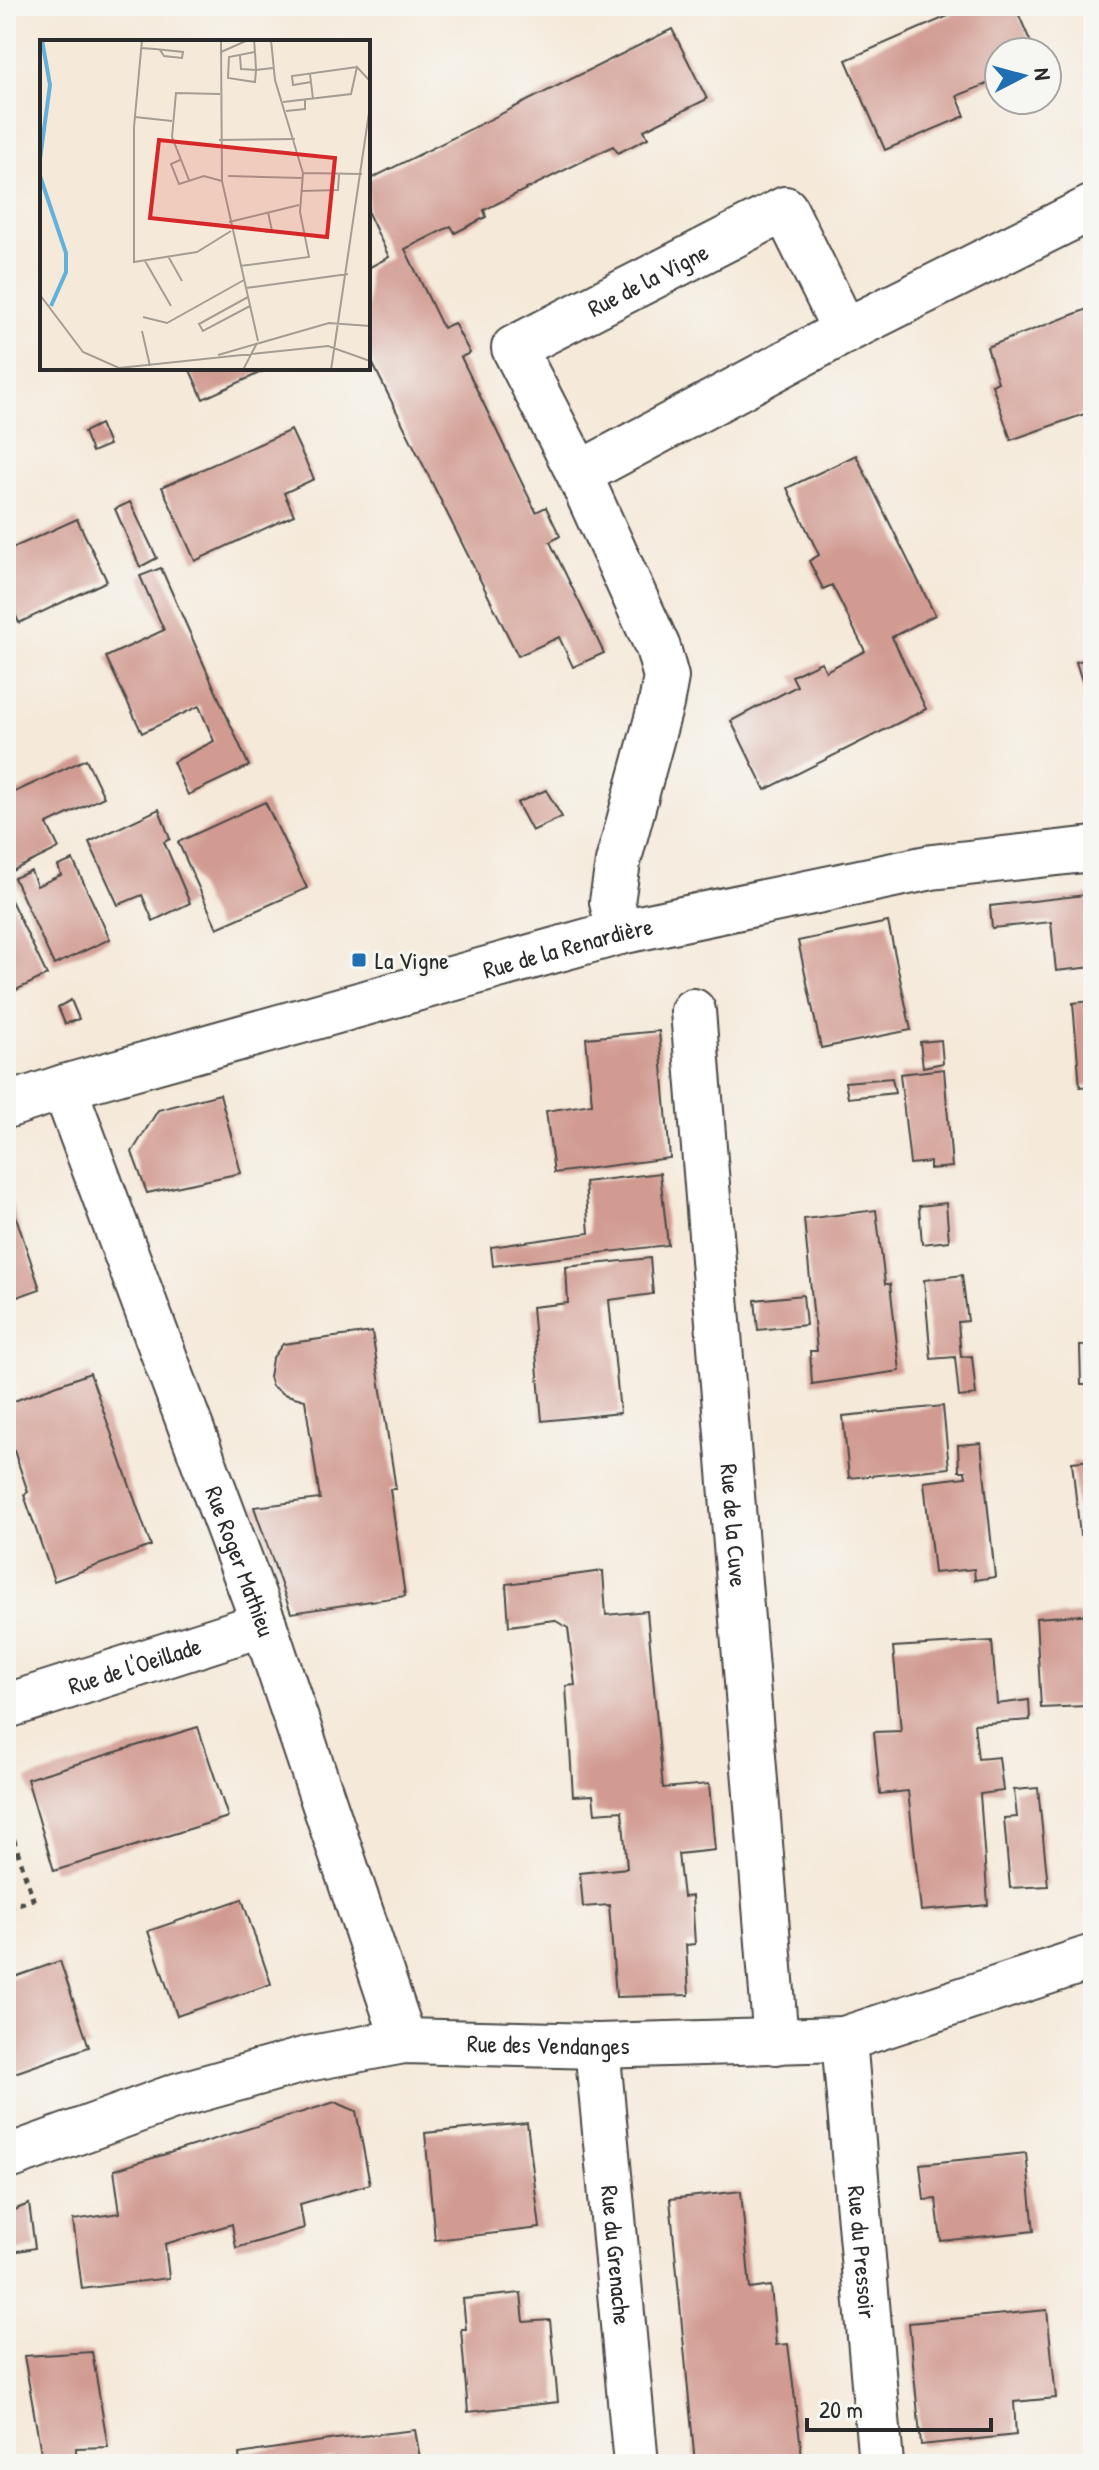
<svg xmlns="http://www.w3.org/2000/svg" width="1099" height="2470" font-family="'Patrick Hand',sans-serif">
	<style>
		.building { fill: #d19b92 }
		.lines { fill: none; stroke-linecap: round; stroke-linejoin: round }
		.street-casing { stroke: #494845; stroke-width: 48 }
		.path { stroke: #494845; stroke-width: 5; stroke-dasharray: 6 6; stroke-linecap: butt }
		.street { stroke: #fff; stroke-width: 44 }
		.poi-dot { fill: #1f6fb2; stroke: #f6f6f2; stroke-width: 3 }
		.labels { text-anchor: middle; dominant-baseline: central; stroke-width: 6; stroke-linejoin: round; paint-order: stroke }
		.street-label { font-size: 24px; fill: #2b2b2b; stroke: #f6f6f2 }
		.poi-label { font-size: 24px; fill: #2b2b2b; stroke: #f6f6f2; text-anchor: start }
		.inset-river { fill: none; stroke: #62b0dc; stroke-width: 4 }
		.inset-road { fill: none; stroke: #a49d93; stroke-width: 2 }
		.view { fill: #d62828; fill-opacity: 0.15; stroke: #d62828; stroke-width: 4 }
		.inset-edge { fill: none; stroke: #2b2b2b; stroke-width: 4 }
	</style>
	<rect width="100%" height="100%" fill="#f6f6f2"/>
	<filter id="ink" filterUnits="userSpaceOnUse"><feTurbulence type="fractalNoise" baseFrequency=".0125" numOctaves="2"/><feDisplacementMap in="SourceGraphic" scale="16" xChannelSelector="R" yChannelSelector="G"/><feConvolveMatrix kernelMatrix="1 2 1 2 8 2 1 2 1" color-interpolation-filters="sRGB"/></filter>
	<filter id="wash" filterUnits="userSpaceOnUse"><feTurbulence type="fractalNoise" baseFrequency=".006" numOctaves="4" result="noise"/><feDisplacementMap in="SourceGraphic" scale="32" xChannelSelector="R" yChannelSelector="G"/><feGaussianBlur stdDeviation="1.8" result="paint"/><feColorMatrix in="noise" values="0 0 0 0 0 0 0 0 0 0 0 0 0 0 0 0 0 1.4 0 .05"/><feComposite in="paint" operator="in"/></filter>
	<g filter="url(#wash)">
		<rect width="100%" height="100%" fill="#f5e9d9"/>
		<g id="blocks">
			<g class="building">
				<polygon points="971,6 1015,6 1035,52 999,52 999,79 957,96 965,116 885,150 846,60"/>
				<polygon points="672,29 707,99 644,130 648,138 618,153 613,146 484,210 486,217 455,233 451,226 405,249 443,328 454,323 464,342 470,353 461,357 536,512 546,507 560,536 550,542 604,653 573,667 559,637 518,656 368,354 368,268 389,257 368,213 368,180"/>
				<polygon points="1093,307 1093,411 1011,440 992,385 998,382 987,347"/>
				<polygon points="189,368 263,368 264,371 203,399"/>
				<polygon points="100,424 109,445 92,452 84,432"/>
				<polygon points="291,430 314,479 284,493 294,515 195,561 162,487"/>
				<polygon points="856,455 935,615 892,637 926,709 765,790 731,721 797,686 792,676 821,662 826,671 865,651 832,585 823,589 809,561 819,555 787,488"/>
				<polygon points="130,502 157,558 140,567 115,509"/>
				<polygon points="77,519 107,581 19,623 6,594 6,551"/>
				<polygon points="161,568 249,766 188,795 173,762 214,741 199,706 142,733 106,657 164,630 140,576"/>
				<polygon points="1093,657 1093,713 1092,713 1076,662"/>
				<polygon points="86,759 104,797 47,824 59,848 6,874 6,796"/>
				<polygon points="546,790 562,817 532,831 517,803"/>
				<polygon points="265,802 307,888 217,928 178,842"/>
				<polygon points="159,809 170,839 164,842 190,903 153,921 142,895 118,905 89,842"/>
				<polygon points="73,860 110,939 54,965 14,878 31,871 37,886 61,875 58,866"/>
				<polygon points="6,890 47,975 6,995"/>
				<polygon points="1093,894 1093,967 1056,971 1051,922 992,928 990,906"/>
				<polygon points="888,922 911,1030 821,1048 798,941"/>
				<polygon points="71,1000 79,1019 65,1024 58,1007"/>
				<polygon points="1093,1001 1093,1086 1080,1087 1073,1003"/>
				<polygon points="659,1031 670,1158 554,1173 546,1111 592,1104 586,1038"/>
				<polygon points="941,1040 943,1063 923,1067 920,1042"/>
				<polygon points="944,1069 952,1167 930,1169 930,1162 910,1164 900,1074"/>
				<polygon points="892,1078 895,1093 848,1098 845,1082"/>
				<polygon points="220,1094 241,1173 147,1193 132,1152 158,1110"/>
				<polygon points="660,1173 668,1245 493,1266 491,1247 589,1233 585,1182"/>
				<polygon points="6,1187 40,1289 6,1301"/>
				<polygon points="946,1203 949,1241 922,1244 919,1206"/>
				<polygon points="876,1210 885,1284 890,1284 900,1371 812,1384 810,1351 817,1351 804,1219"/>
				<polygon points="650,1258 653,1294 609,1300 620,1413 542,1421 532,1307 568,1303 566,1267"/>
				<polygon points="962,1275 968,1321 958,1322 961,1357 972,1356 976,1395 959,1397 955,1357 931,1359 924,1280"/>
				<polygon points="803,1295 806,1325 758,1330 755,1300"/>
				<polygon points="372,1332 396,1489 390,1489 405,1596 291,1613 254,1507 320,1499 305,1400 284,1394 272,1386 269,1377 272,1359 283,1344"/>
				<polygon points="1093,1345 1093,1385 1081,1385 1080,1346"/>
				<polygon points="90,1373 151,1546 54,1581 24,1495 28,1492 6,1427 6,1404"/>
				<polygon points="943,1406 949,1468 849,1478 843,1416"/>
				<polygon points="981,1443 995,1577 975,1580 974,1569 934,1573 924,1482 966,1477 965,1471 959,1471 958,1445"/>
				<polygon points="1093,1460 1093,1533 1080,1535 1072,1462"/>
				<polygon points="603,1571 606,1615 647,1611 663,1788 709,1784 715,1850 678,1854 683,1897 692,1896 695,1944 686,1945 689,1995 616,1997 609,1905 583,1907 580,1873 627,1868 622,1811 595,1813 593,1795 573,1796 566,1686 575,1685 568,1628 554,1620 509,1626 506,1584"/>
				<polygon points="1093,1614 1093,1690 1084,1691 1085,1706 1041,1708 1036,1618"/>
				<polygon points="992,1641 997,1704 1029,1700 1030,1720 974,1724 978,1759 999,1757 1003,1791 980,1794 988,1905 921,1911 908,1791 880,1794 874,1732 901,1731 893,1647"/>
				<polygon points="198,1727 228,1817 54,1871 27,1779"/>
				<polygon points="1038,1788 1048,1886 1010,1888 1004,1818 1017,1817 1014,1790"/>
				<polygon points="242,1899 271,1984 177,2016 148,1931"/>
				<polygon points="60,1961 89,2047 6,2076 6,1980"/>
				<polygon points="335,2102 356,2111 370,2184 300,2204 304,2228 236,2248 232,2224 165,2244 169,2278 82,2289 73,2220 120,2213 114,2170"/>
				<polygon points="527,2123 540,2228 435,2240 425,2133"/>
				<polygon points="1026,2153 1034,2231 941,2241 936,2199 924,2200 920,2164"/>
				<polygon points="741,2191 750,2289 771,2286 776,2345 788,2344 803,2464 695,2464 670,2199"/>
				<polygon points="29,2204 35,2248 12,2252 6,2213"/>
				<polygon points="521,2293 524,2322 550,2320 558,2402 468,2412 461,2329 466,2329 463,2299"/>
				<polygon points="1047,2310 1056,2398 1014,2402 1016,2435 921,2445 909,2323"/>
				<polygon points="92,2352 108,2447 76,2448 76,2464 43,2464 24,2356"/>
				<polygon points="415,2430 421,2464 336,2464 335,2458 295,2464 240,2464 239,2454 336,2439"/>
			</g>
		</g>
	</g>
	<g filter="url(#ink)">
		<use href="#blocks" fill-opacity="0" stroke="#494845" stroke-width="2"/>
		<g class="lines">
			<g class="street-casing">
				<g id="street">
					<polyline points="579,474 845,331 1093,207"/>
					<path id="s1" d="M 620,932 L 612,902 L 618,862 L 661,704 L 666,677 L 658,648 L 579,474 L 514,348 L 785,209 L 845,331"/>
					<path id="s2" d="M 693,1011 L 776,2042"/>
					<path id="s3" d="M 64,1087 L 264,1624 L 404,2041"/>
					<path id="s4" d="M 6,1106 L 64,1087 L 620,932 L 932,867 L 1093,849"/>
					<path id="s5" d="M 6,1704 L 7,1706 L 264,1624"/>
					<path id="s6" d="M 844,2039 L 881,2464"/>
					<path id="s7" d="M 597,2046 L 636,2464"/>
					<path id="s8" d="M 6,2158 L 179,2095 L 307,2059 L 404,2041 L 597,2046 L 844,2039 L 1093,1957"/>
				</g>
			</g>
			<polyline class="path" points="6,1816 33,1899 6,1908"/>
			<use href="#street" class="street"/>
		</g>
	</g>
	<rect class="poi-dot" x="351" y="952" width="16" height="16" rx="4"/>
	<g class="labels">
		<g class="street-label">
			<text stroke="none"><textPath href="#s1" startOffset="776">Rue de la Vigne</textPath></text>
			<text stroke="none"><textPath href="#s4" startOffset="584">Rue de la Renardière</textPath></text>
			<text stroke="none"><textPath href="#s2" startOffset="516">Rue de la Cuve</textPath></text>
			<text stroke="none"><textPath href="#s3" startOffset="506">Rue Roger Mathieu</textPath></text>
			<text stroke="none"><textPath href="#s5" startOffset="136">Rue de l'Oeillade</textPath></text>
			<text stroke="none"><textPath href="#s8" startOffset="560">Rue des Vendanges</textPath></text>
			<text stroke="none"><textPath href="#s6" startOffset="214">Rue du Pressoir</textPath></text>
			<text stroke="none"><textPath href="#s7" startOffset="210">Rue du Grenache</textPath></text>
		</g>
		<g class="poi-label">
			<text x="375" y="960">La Vigne</text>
		</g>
	</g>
	<g transform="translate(40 40)">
		<rect width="330" height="330" fill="#f5e9d9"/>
		<path class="inset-river" d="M 0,119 L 10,45 L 2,0M 0,136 L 26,213 L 26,232 L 11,266"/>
		<path class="inset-road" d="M 102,0 L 94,87 L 94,222 L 157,212 L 191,191M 181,0 L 182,141 L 218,301M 214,0 L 215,12 L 189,17 L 188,38 L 215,42 L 216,30 L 233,28M 101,8 L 115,9 L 143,12 L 142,18 L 124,16 L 120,10M 181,12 L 208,0M 200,16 L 201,29 L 216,30 L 215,12M 270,34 L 273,59M 271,42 L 253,45 L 252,36 L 317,27M 243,62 L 311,54 L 317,27 L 330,41M 246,71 L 265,69 L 265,60M 95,77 L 132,81M 179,100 L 255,99M 140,120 L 131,124 L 139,144 L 164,136 L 182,141M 263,133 L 322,134M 188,136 L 262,138M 149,140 L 132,97 L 136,53 L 180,54M 261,151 L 298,150 L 299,134M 189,182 L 259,165M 225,192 L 232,191 L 228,172M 128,216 L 142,241M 105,221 L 131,266M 200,226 L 269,217 L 260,172 L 263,133 L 235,40 L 231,0M 206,248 L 308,234M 0,255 L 43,312 L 79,328 L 288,306 L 330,321M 208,257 L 159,284 L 163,291 L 210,266M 103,277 L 127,283 L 204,240M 102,291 L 110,326M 178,315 L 289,283 L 330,286M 203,330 L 217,303M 291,330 L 330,66"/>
		<path class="view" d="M 119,100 L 295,118 L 287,197 L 110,178 Z"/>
		<rect width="330" height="330" class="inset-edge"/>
	</g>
	<rect width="1099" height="2470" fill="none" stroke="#f6f6f2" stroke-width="32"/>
	<g transform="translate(1023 76) rotate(84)"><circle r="38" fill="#f6f6f2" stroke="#a5a5a2" stroke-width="2"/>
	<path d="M0-6L14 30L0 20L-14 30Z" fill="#1f6fb2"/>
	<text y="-12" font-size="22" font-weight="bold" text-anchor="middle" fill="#2b2b2b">N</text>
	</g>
	<path d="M807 2418v12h184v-12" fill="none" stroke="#2b2b2b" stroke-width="4"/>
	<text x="819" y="2418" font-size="24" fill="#2b2b2b" stroke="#f6f6f2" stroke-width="6" paint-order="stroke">20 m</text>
</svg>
